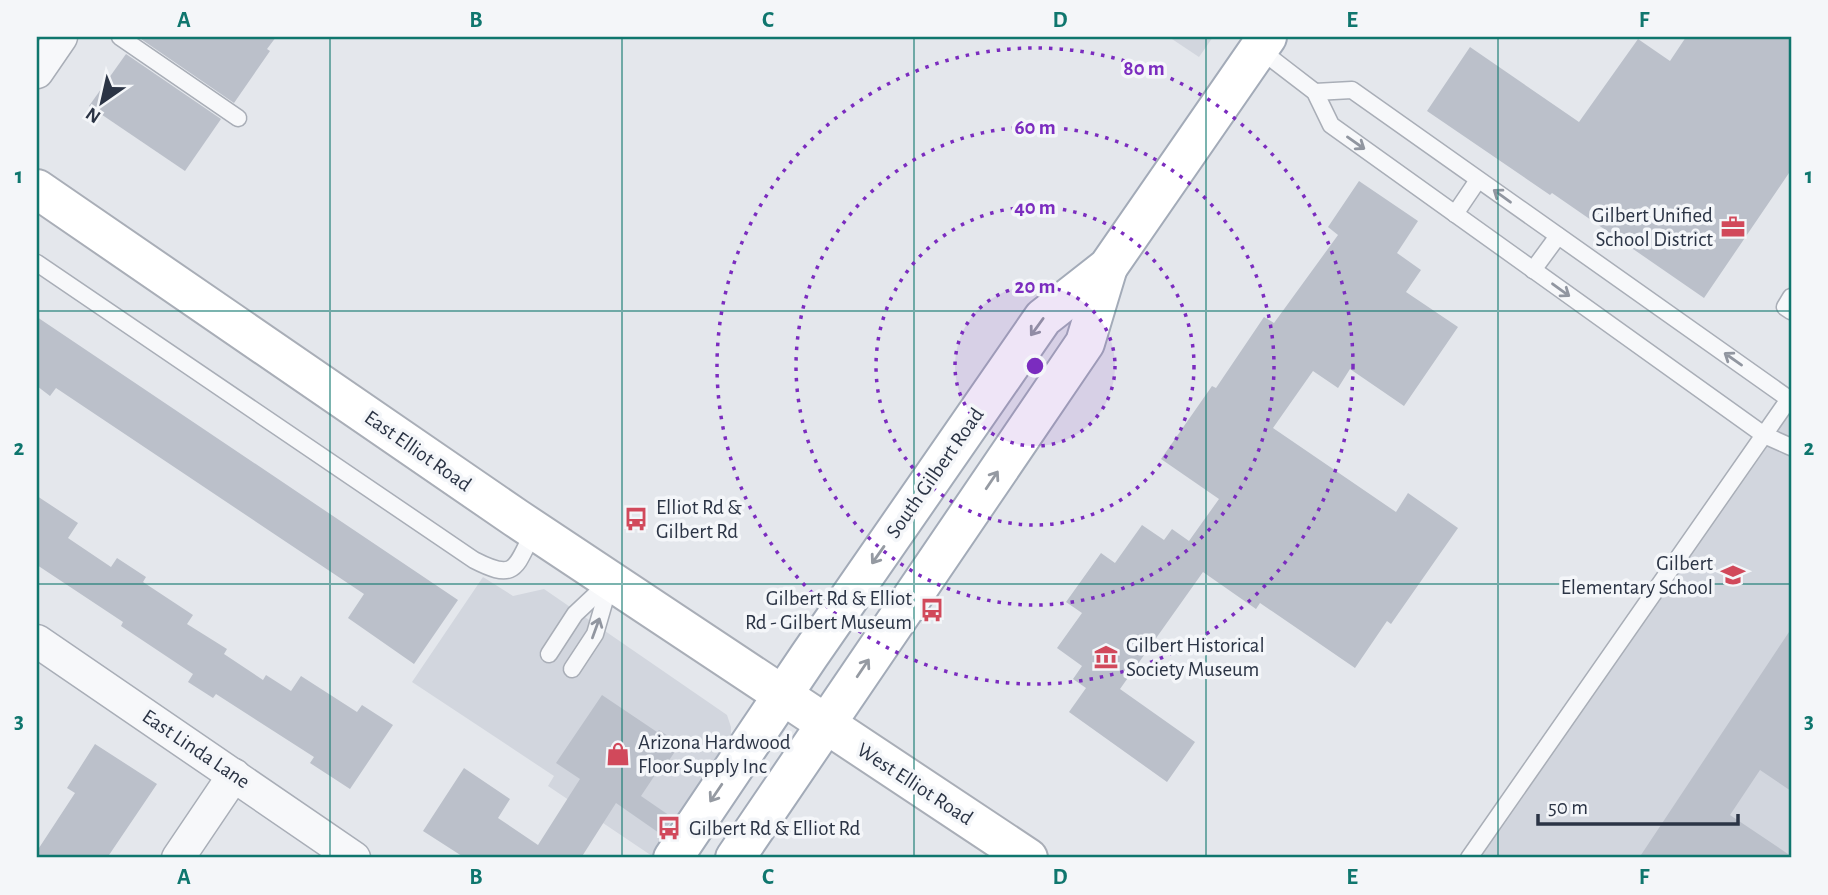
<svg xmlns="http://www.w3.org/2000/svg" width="1828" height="895" font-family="'Alegreya Sans',sans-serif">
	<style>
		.built { fill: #d2d6de }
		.building { fill: #bbc0ca }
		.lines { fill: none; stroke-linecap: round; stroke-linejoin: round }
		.lane-casing { stroke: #a9aeb7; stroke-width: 19 }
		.street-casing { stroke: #a9aeb7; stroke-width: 35 }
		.secondary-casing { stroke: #a9aeb7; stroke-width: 42 }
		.primary-casing { stroke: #a3abb8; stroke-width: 42 }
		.lane { stroke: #f7f8fa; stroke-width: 16 }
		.street { stroke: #f7f8fa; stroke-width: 32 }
		.secondary { stroke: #fff; stroke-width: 38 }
		.primary { stroke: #fff; stroke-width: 38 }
		.oneway { stroke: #9196a0 }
		.oneway2 { stroke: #959aa2 }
		.grid { fill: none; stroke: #0f766e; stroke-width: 2; stroke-opacity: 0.55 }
		.ring { fill: none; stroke: #7b2cbf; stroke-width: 3.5; stroke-dasharray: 3.5 7 }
		.labels { text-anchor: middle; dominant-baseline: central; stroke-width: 7; stroke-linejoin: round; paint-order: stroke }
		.poi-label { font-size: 21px; fill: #2b3445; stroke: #f4f6f9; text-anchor: start }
		.street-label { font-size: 21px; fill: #2b3445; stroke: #f4f6f9 }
		.centre { fill: #7b2cbf; stroke: #f4f6f9; stroke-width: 3.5 }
		.ring-label { font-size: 21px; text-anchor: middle; font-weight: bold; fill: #7b2cbf; stroke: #f4f6f9; stroke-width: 7; stroke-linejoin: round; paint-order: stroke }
		.neatline { fill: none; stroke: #0f766e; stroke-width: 2.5 }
		.grid-label { font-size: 23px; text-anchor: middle; font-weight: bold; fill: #0f766e }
	</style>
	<rect width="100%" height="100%" fill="#e4e7ec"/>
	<g class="built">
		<polygon points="1169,37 1213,37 1199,57"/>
		<polygon points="1790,410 1791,858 1477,858"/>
		<polygon points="483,577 513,596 544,589 727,715 731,727 731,739 655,858 548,786 554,776 412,682"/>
	</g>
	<g class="building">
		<polygon points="138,37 276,37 267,49 270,51 234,103"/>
		<polygon points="1686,37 1791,37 1791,170 1704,298 1552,193 1550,195 1427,111 1470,47 1579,122 1638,39 1670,61"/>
		<polygon points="126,54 221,119 185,171 89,106"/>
		<polygon points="1359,181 1418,221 1397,253 1421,270 1406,292 1458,327 1404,406 1350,369 1338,388 1313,371 1273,428 1396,512 1408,493 1458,528 1391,624 1387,621 1355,668 1260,603 1256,609 1203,572 1120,689 1195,742 1167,782 1069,712 1086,688 1073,679 1082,666 1057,648 1082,613 1066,602 1101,553 1115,563 1142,525 1164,540 1172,529 1189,541 1219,499 1161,459 1212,386 1216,388 1264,317 1274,323 1338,235 1328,227"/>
		<polygon points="37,317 458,600 414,664 348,618 364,594 56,388 50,396 37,386"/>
		<polygon points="37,496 78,523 68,538 111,567 117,558 146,577 143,582 193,615 187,624 227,649 224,654 263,680 266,675 291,691 301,676 357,712 362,705 393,725 350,789 310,763 314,757 216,694 213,698 188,682 193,674 121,626 123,622 37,565"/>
		<polygon points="1791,629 1791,791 1760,770 1730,815 1791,856 1791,858 1639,858"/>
		<polygon points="602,695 657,732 659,730 680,744 666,765 663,763 641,796 673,818 662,835 616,803 581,858 465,858 423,831 464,768 510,799 498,818 538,845 580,779 556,763"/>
		<polygon points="95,744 157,784 107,858 37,858 37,851 75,793 67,788"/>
	</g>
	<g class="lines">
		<g class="lane-casing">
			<g id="lane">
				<polyline points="120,37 238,118"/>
				<polyline points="1259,49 1315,92 1331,125 1764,435 1791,447"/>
				<polyline points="1315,92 1352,90 1789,399 1469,858"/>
				<polyline points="1455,214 1478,180"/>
				<path d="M 37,263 L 474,560 C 517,582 515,567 534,531"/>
				<polyline points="1533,270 1558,236"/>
				<polyline points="1791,297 1785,307 1791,311"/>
				<polyline points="549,654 575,614 608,583"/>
				<polyline points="572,669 595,634 610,582"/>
			</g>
		</g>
		<g class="street-casing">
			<g id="street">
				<polyline points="37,72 61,37"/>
				<polyline points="37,641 354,858"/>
				<polyline points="178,858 234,775"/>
			</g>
		</g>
		<g class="secondary-casing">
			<polyline id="secondary" points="37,189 516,518 1028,858"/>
		</g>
		<g class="primary-casing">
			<g id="primary">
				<polyline points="673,858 809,656 1043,318 1108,267 1267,37"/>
				<polyline points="735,858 1085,343 1108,267"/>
			</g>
		</g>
		<use href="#lane" class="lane"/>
		<use href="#street" class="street"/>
		<use href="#secondary" class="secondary"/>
		<use href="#primary" class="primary"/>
	</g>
	<defs><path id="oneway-shaft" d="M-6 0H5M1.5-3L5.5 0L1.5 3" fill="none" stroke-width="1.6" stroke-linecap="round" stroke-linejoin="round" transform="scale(1.75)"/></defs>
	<g class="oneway">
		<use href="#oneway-shaft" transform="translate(1356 143) rotate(35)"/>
		<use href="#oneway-shaft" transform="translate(1502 196) rotate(-144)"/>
		<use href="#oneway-shaft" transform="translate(1561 290) rotate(36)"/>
		<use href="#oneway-shaft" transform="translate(1733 359) rotate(-145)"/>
		<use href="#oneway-shaft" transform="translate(596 628) rotate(-70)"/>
	</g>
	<g class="oneway2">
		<use href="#oneway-shaft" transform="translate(1037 327) rotate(126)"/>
		<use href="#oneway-shaft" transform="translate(992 480) rotate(-56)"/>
		<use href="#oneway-shaft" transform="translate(878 555) rotate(125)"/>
		<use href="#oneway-shaft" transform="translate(863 668) rotate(-56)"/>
		<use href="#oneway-shaft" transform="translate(716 793) rotate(124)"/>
	</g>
	<path class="grid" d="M 330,37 L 330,858M 622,37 L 622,858M 914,37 L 914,858M 1206,37 L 1206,858M 1498,37 L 1498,858M 37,311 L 1791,311M 37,584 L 1791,584"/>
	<circle cx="1035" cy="366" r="80" fill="#7b2cbf" fill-opacity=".12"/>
	<g class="ring">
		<circle cx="1035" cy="366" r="80"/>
		<circle cx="1035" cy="366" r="159"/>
		<circle cx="1035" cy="366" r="239"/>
		<circle cx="1035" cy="366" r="318"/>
	</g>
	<defs>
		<g id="office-bare" transform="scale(1.89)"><path d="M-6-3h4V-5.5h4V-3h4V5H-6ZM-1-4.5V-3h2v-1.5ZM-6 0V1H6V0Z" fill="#d1495b" stroke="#f4f6f9" stroke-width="2.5" paint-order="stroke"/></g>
		<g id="bus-bare" transform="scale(1.89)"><path d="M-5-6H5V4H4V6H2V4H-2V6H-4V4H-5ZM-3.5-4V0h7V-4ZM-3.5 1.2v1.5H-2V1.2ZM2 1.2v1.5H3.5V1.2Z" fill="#d1495b" stroke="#f4f6f9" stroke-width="2.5" paint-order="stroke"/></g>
		<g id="school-bare" transform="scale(1.89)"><path d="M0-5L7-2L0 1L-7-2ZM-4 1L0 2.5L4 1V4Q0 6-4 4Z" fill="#d1495b" stroke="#f4f6f9" stroke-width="2.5" paint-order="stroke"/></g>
		<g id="museum-bare" transform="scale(1.89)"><path d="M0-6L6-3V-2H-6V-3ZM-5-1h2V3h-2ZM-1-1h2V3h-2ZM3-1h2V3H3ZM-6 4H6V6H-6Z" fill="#d1495b" stroke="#f4f6f9" stroke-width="2.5" paint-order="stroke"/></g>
		<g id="shop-bare" transform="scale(1.89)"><path d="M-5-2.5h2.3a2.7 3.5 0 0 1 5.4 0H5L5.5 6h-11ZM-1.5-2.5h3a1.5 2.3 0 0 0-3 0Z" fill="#d1495b" stroke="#f4f6f9" stroke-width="2.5" paint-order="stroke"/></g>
	</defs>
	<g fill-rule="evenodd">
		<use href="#office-bare" x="1733" y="227"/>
		<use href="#bus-bare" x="636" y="519"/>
		<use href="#school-bare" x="1733" y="575"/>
		<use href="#bus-bare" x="932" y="610"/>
		<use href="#museum-bare" x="1106" y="657"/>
		<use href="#shop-bare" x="618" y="754"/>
		<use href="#bus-bare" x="669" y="828"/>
	</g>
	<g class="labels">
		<g class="poi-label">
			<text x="1713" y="215" text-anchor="end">Gilbert Unified<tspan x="1713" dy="24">School District</tspan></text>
			<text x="656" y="507">Elliot Rd &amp;<tspan x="656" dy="24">Gilbert Rd</tspan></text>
			<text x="1713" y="563" text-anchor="end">Gilbert<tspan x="1713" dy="24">Elementary School</tspan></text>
			<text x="912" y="598" text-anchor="end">Gilbert Rd &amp; Elliot<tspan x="912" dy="24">Rd - Gilbert Museum</tspan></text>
			<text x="1126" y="645">Gilbert Historical<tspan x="1126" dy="24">Society Museum</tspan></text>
			<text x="638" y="742">Arizona Hardwood<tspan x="638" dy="24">Floor Supply Inc</tspan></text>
			<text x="689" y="828">Gilbert Rd &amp; Elliot Rd</text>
		</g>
		<g class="street-label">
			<text transform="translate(418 451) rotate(35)">East Elliot Road</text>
			<text transform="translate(935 473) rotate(-55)">South Gilbert Road</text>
			<text transform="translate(196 749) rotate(34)">East Linda Lane</text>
			<text transform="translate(915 784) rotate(33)">West Elliot Road</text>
		</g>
	</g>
	<circle cx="1035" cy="366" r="10" class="centre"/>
	<g class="ring-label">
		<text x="1144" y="75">80 m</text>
		<text x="1035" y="134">60 m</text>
		<text x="1035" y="214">40 m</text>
		<text x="1035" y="293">20 m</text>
	</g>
	<rect width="1828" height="895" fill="none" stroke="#f4f6f9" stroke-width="77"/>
	<g transform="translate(102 102) rotate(214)" stroke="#f4f6f9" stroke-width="5" paint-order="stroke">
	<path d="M0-5L12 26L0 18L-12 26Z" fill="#2b3445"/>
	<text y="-10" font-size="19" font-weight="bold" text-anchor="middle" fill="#2b3445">N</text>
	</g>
	<path d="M1538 814v10h200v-10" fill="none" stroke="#2b3445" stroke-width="3.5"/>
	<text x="1548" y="814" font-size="21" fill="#2b3445" stroke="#f4f6f9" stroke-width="5" paint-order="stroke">50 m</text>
	<rect x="38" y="38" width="1752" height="818" class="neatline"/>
	<g class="grid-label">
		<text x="184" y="27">A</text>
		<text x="476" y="27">B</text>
		<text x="768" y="27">C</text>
		<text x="1060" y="27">D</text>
		<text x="1352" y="27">E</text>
		<text x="1644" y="27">F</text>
		<text x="19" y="183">1</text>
		<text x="1809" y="183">1</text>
		<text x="19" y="455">2</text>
		<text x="1809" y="455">2</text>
		<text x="19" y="728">3</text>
		<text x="1809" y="728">3</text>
		<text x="184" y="884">A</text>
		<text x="476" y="884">B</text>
		<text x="768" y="884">C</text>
		<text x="1060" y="884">D</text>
		<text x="1352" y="884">E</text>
		<text x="1644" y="884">F</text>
	</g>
</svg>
